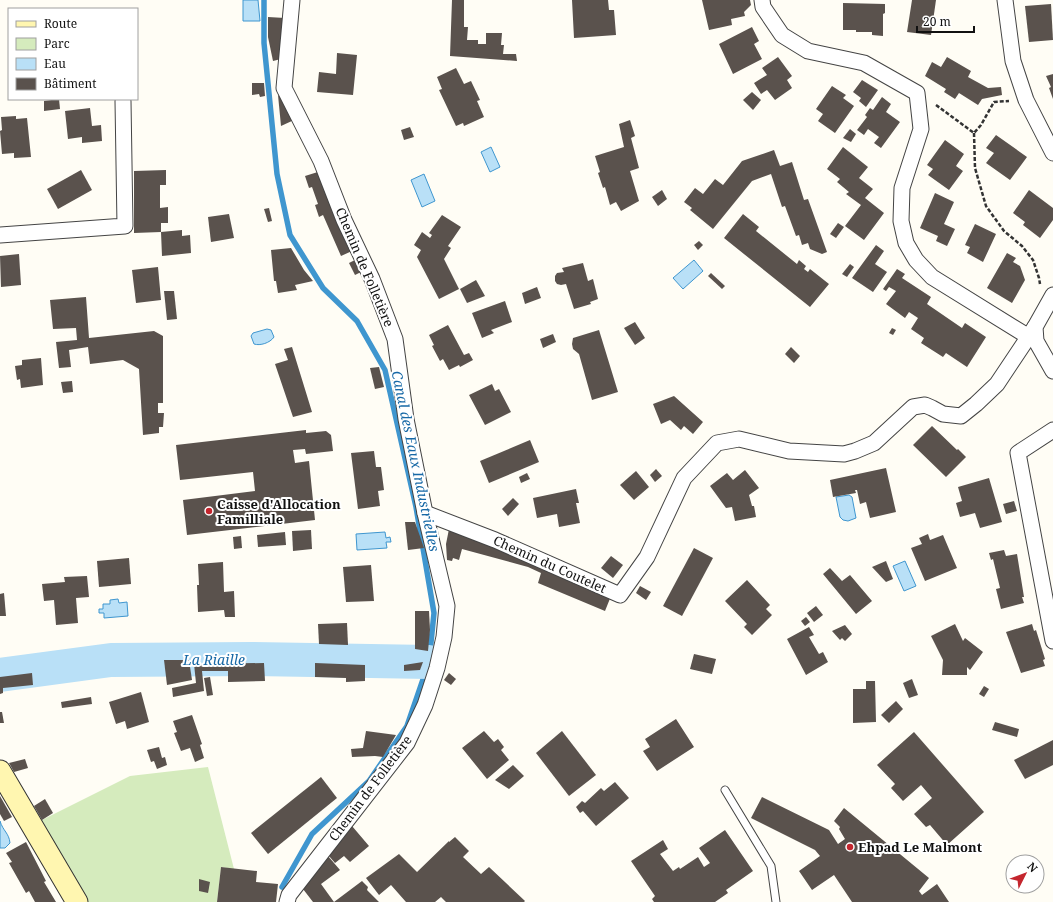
<svg xmlns="http://www.w3.org/2000/svg" width="1053" height="902" font-family="'Noto Serif',serif">
	<style>
		.green { fill: #d5ebbd }
		.water { fill: #b9e0f7; stroke: #3f96cf }
		.lines { fill: none; stroke-linecap: round; stroke-linejoin: round }
		.stream { stroke: #3f96cf; stroke-width: 5.5 }
		.river { stroke: #b9e0f7; stroke-width: 34 }
		.building { fill: #5a524d }
		.lane-casing { stroke: #444; stroke-width: 9 }
		.street-casing { stroke: #444; stroke-width: 17 }
		.secondary-casing { stroke: #333; stroke-width: 23 }
		.path { stroke: #333; stroke-width: 2.5; stroke-dasharray: 4 2; stroke-linecap: butt }
		.lane { stroke: #fff; stroke-width: 7 }
		.street { stroke: #fff; stroke-width: 15 }
		.secondary { stroke: #fff6b0; stroke-width: 21 }
		.poi-dot { fill: #c4262e; stroke: #fff; stroke-width: 1.5 }
		.labels { text-anchor: middle; dominant-baseline: central; stroke-width: 4; stroke-linejoin: round; paint-order: stroke }
		.street-label { font-size: 13px; fill: #111; stroke: #fff }
		.poi-label { font-size: 13px; font-weight: bold; fill: #111; stroke: #fff; text-anchor: start }
		.water-label { font-size: 14px; font-style: italic; fill: #1768a6; stroke: #fff }
	</style>
	<rect width="100%" height="100%" fill="#fffdf5"/>
	<polygon class="green" points="208,767 234,869 221,867 217,902 84,902 39,824 42,820 130,776"/>
	<g class="water">
		<polygon points="243,0 258,0 260,21 243,21"/>
		<polygon points="491,147 500,167 490,172 481,152"/>
		<polygon points="424,174 435,201 422,207 411,180"/>
		<polygon points="694,260 703,271 683,289 673,278"/>
		<path d="M 267,329 L 271,330 L 274,337 C 270,343 260,346 254,344 L 251,336 L 253,333 Z"/>
		<polygon points="849,495 852,497 856,518 848,521 843,520 840,517 836,497"/>
		<polygon points="385,532 386,538 390,537 391,542 386,542 387,548 357,550 356,534"/>
		<polygon points="905,561 916,586 904,591 893,566"/>
		<polygon points="118,599 119,603 127,602 128,616 104,618 104,613 99,613 99,609 103,609 103,604 110,604 110,600"/>
		<path d="M 0,821 C 3,831 9,833 10,843 L 5,848 L 0,848 Z"/>
	</g>
	<g class="lines">
		<polyline class="stream" points="264,0 264,43 277,174 290,235 323,288 357,321 385,370 416,507 434,613 429,662 407,726 369,781 312,834 282,887"/>
		<polyline class="river" points="0,675 111,660 250,659 429,662"/>
	</g>
	<g class="building">
		<polygon points="452,0 464,0 464,27 468,27 467,40 478,40 478,44 486,44 486,33 502,33 501,45 504,45 503,54 516,54 517,61 450,56"/>
		<polygon points="572,0 608,0 609,10 614,10 616,35 574,38"/>
		<polygon points="702,0 750,0 751,5 744,12 745,16 731,19 732,25 709,30"/>
		<polygon points="912,0 936,0 931,35 907,32"/>
		<polygon points="843,3 885,4 885,13 883,14 883,36 872,35 872,32 856,32 856,30 843,30"/>
		<polygon points="1051,4 1053,40 1029,42 1025,6"/>
		<polygon points="268,17 285,18 281,59 273,61 268,37"/>
		<polygon points="752,27 759,41 754,44 762,59 733,74 719,44"/>
		<polygon points="337,53 357,55 353,95 317,92 319,72 336,74"/>
		<polygon points="778,57 792,76 787,80 792,88 775,100 767,90 761,94 754,83 767,75 762,68"/>
		<polygon points="947,57 971,71 968,77 988,88 1001,87 1002,95 982,99 978,105 959,93 955,99 944,92 946,89 925,76 932,62 941,67"/>
		<polygon points="456,68 464,84 471,81 480,100 477,101 484,117 464,126 463,123 456,126 439,90 442,89 437,77"/>
		<polygon points="1053,74 1053,99 1049,88 1051,87 1046,76"/>
		<polygon points="862,80 878,90 866,107 859,101 861,98 853,92"/>
		<polygon points="252,83 264,83 265,96 260,97 259,94 252,95"/>
		<polygon points="832,86 846,95 843,98 854,106 835,133 818,121 823,114 816,109"/>
		<polygon points="752,92 761,100 753,110 743,100"/>
		<polygon points="278,95 281,97 294,120 281,126"/>
		<polygon points="882,97 891,104 886,112 900,122 881,148 874,143 879,137 868,129 864,135 857,130 867,117 865,115 870,108 873,110"/>
		<polygon points="59,99 60,109 44,111 44,101"/>
		<polygon points="90,108 92,126 101,125 102,141 82,143 82,137 68,139 65,111"/>
		<polygon points="16,116 16,119 27,118 31,157 14,158 14,153 2,154 0,131 2,130 1,117"/>
		<polygon points="630,120 635,136 631,138 639,168 630,171 639,201 621,211 616,202 610,205 605,187 603,188 598,173 600,172 595,156 624,147 619,124"/>
		<polygon points="410,127 414,137 404,140 401,130"/>
		<polygon points="850,129 856,134 851,142 843,138"/>
		<polygon points="996,135 1027,157 1010,180 986,163 994,153 986,148"/>
		<polygon points="945,140 964,154 956,166 963,171 949,190 928,175 933,169 927,165"/>
		<polygon points="843,147 868,167 859,178 873,189 865,198 884,213 864,240 845,226 861,205 846,194 849,192 837,182 840,179 827,169"/>
		<polygon points="774,150 780,166 792,162 804,200 808,199 827,252 822,254 810,249 808,243 802,245 799,235 796,236 785,206 782,207 771,174 752,181 713,229 690,210 692,208 684,202 695,188 703,194 715,179 723,185 742,161"/>
		<polygon points="81,170 92,190 58,209 47,189"/>
		<polygon points="166,170 166,185 160,185 160,208 168,207 168,223 161,223 161,232 134,233 134,171"/>
		<polygon points="321,171 352,251 341,256 323,215 319,217 315,205 318,204 312,187 309,188 305,176"/>
		<polygon points="662,190 667,199 658,206 652,197"/>
		<polygon points="1029,190 1053,208 1053,220 1040,238 1023,225 1025,222 1013,213"/>
		<polygon points="935,193 954,202 944,224 955,229 947,246 936,241 938,236 920,228"/>
		<polygon points="269,208 272,221 268,222 264,209"/>
		<polygon points="229,214 234,238 211,242 208,217"/>
		<polygon points="743,214 759,227 756,231 797,264 799,260 806,266 804,269 808,272 810,269 829,284 810,307 724,238"/>
		<polygon points="442,215 461,227 448,246 451,248 444,259 459,289 439,299 417,257 421,250 414,245 422,232 430,238 432,235 429,233"/>
		<polygon points="838,223 844,227 836,238 830,234"/>
		<polygon points="975,224 996,234 983,262 967,253 970,247 965,245"/>
		<polygon points="182,230 182,236 190,235 191,253 162,256 161,232"/>
		<polygon points="699,241 703,245 698,250 694,245"/>
		<polygon points="876,245 884,251 875,264 887,272 873,292 852,278"/>
		<polygon points="291,248 304,270 313,281 295,285 297,290 278,293 276,281 274,281 271,250"/>
		<polygon points="1007,253 1016,258 1013,262 1020,266 1025,280 1012,303 987,288"/>
		<polygon points="19,254 21,285 1,287 0,256"/>
		<polygon points="357,259 363,271 355,275 349,263"/>
		<polygon points="583,263 588,281 593,279 598,299 590,302 591,304 574,309 566,284 561,285 557,284 555,281 555,276 557,273 564,272 562,268"/>
		<polygon points="850,264 854,267 847,277 842,274"/>
		<polygon points="158,267 161,300 136,303 132,270"/>
		<polygon points="897,269 905,274 902,278 931,297 927,304 962,328 965,323 986,337 967,367 946,353 943,357 921,343 924,338 911,329 918,318 909,312 905,318 886,304 896,291 889,287 886,291 883,289"/>
		<polygon points="711,273 725,286 722,289 708,276"/>
		<polygon points="476,280 485,296 467,303 460,289"/>
		<polygon points="537,287 541,298 525,304 522,293"/>
		<polygon points="164,291 174,291 177,319 167,320"/>
		<polygon points="86,297 89,338 154,331 163,336 163,403 158,403 158,413 164,413 163,427 159,427 159,433 143,435 139,369 123,360 90,364 88,347 69,350 71,367 59,368 56,342 77,340 76,328 53,329 50,300"/>
		<polygon points="505,301 512,322 491,330 494,333 482,338 472,313"/>
		<polygon points="635,322 645,338 635,345 624,328"/>
		<polygon points="448,325 464,355 469,353 473,360 460,367 459,365 449,370 443,359 440,361 432,346 434,345 429,335"/>
		<polygon points="892,328 896,330 893,335 889,333"/>
		<polygon points="599,330 618,392 592,400 579,354 573,349 572,344 573,338"/>
		<polygon points="553,334 556,342 543,348 540,339"/>
		<polygon points="292,347 312,412 293,417 275,364 288,360 284,349"/>
		<polygon points="791,347 800,356 794,363 785,354"/>
		<polygon points="41,358 43,385 21,388 20,379 17,380 15,366 22,365 22,360"/>
		<polygon points="379,367 384,387 375,389 370,368"/>
		<polygon points="72,381 73,392 63,393 61,382"/>
		<polygon points="492,384 495,391 499,389 511,412 485,425 469,395"/>
		<polygon points="674,396 703,422 693,434 684,426 681,430 670,420 661,424 653,404"/>
		<polygon points="932,426 957,450 958,449 966,457 946,477 913,445"/>
		<polygon points="306,430 306,433 326,431 331,435 333,451 306,454 305,449 293,450 295,463 309,461 315,520 187,535 183,500 255,491 253,472 180,480 176,445"/>
		<polygon points="530,440 539,462 489,483 480,461"/>
		<polygon points="374,451 376,467 381,467 384,490 378,491 380,506 358,509 351,453"/>
		<polygon points="886,468 896,512 870,518 866,502 860,504 857,490 855,490 856,493 833,497 830,480"/>
		<polygon points="656,469 662,476 655,482 650,475"/>
		<polygon points="745,470 759,488 749,495 752,506 754,506 756,517 735,521 732,507 726,508 710,486 727,473 733,480"/>
		<polygon points="636,471 649,487 634,500 620,485"/>
		<polygon points="527,473 530,479 521,483 519,477"/>
		<polygon points="989,478 1002,522 980,528 975,513 960,517 956,503 962,501 958,487"/>
		<polygon points="576,489 579,503 576,503 580,523 559,527 557,514 537,518 533,498"/>
		<polygon points="513,498 519,504 508,516 502,509"/>
		<polygon points="1014,501 1017,511 1006,514 1003,504"/>
		<polygon points="405,522 415,522 424,548 408,550"/>
		<polygon points="449,529 611,596 605,611 538,583 541,573 528,567 462,549 459,560 453,558 452,561 447,560 446,544"/>
		<polygon points="311,530 312,549 293,551 292,531"/>
		<polygon points="285,532 286,545 258,547 257,535"/>
		<polygon points="928,534 930,540 943,535 957,568 925,581 911,548 922,544 919,538"/>
		<polygon points="241,536 242,548 234,549 233,537"/>
		<polygon points="694,548 713,558 682,616 663,606"/>
		<polygon points="1004,550 1006,556 1017,554 1024,597 1022,597 1024,603 1001,609 996,589 1000,588 993,559 991,560 989,553"/>
		<polygon points="611,556 623,565 613,578 601,568"/>
		<polygon points="129,558 131,584 99,587 97,561"/>
		<polygon points="886,561 893,579 886,582 872,567"/>
		<polygon points="223,562 224,592 234,591 235,617 225,617 224,610 198,612 197,585 199,585 198,564"/>
		<polygon points="371,565 374,601 346,602 343,567"/>
		<polygon points="830,568 842,581 850,575 872,601 856,614 823,574"/>
		<polygon points="87,576 89,597 76,598 78,623 56,625 54,600 44,601 42,584 65,582 64,577"/>
		<polygon points="747,580 770,605 766,609 772,615 752,635 744,627 747,624 725,601"/>
		<polygon points="640,586 651,592 646,600 636,593"/>
		<polygon points="4,593 6,616 0,616 0,594"/>
		<polygon points="816,606 823,615 814,622 807,613"/>
		<polygon points="415,611 429,611 430,630 428,651 415,649"/>
		<polygon points="806,617 810,622 805,626 801,621"/>
		<polygon points="347,623 348,645 319,644 318,624"/>
		<polygon points="955,624 963,641 965,638 983,652 970,670 967,667 967,675 942,675 943,660 931,636"/>
		<polygon points="1032,624 1034,631 1036,630 1045,659 1043,660 1045,666 1021,673 1006,632"/>
		<polygon points="845,625 852,634 845,641 842,638 840,640 832,631"/>
		<polygon points="809,627 814,635 809,637 819,654 823,652 828,662 806,675 787,639"/>
		<polygon points="694,654 716,659 712,674 690,669"/>
		<polygon points="164,660 189,660 192,680 167,685"/>
		<polygon points="423,662 420,670 404,671 404,665"/>
		<polygon points="264,663 265,681 228,682 228,671 202,671 204,691 173,697 172,688 196,683 194,664"/>
		<polygon points="315,663 365,665 365,681 346,682 346,678 315,677"/>
		<polygon points="32,673 33,685 3,688 3,693 0,694 0,677"/>
		<polygon points="449,673 456,679 451,685 444,680"/>
		<polygon points="210,677 213,695 207,696 204,678"/>
		<polygon points="912,679 918,695 909,698 903,683"/>
		<polygon points="866,681 875,681 876,722 853,723 853,689 866,689"/>
		<polygon points="984,686 989,689 984,697 979,694"/>
		<polygon points="141,692 149,722 127,729 125,721 116,724 109,702"/>
		<polygon points="91,697 92,704 62,708 61,702"/>
		<polygon points="896,701 903,709 889,723 881,715"/>
		<polygon points="0,712 2,712 4,723 0,723"/>
		<polygon points="192,715 202,744 200,745 204,758 195,762 190,748 181,751 174,733 177,732 173,721"/>
		<polygon points="676,719 694,747 657,771 643,751 650,747 645,739"/>
		<polygon points="995,722 1019,729 1017,737 992,730"/>
		<polygon points="366,731 396,735 383,757 375,756 352,757 351,749 363,748"/>
		<polygon points="484,731 494,742 498,739 504,747 501,750 509,760 487,779 462,748"/>
		<polygon points="562,731 596,775 569,796 536,753"/>
		<polygon points="914,732 984,812 947,845 930,825 926,827 914,814 932,798 921,785 903,801 891,788 895,784 877,765"/>
		<polygon points="1053,740 1053,765 1025,779 1014,760"/>
		<polygon points="159,747 162,758 165,757 167,765 157,769 154,761 151,762 147,750"/>
		<polygon points="25,759 28,768 14,772 9,763"/>
		<polygon points="513,765 524,776 509,789 495,780"/>
		<polygon points="321,777 337,798 268,854 251,833"/>
		<polygon points="615,782 629,798 596,826 583,811 580,813 576,807 582,801 585,803 601,788 604,791"/>
		<polygon points="0,796 12,817 4,821 0,814"/>
		<polygon points="762,797 829,830 838,844 845,839 839,829 840,827 834,821 844,808 929,878 919,891 922,895 937,884 949,902 852,902 834,875 812,890 799,871 820,856 815,850 751,818"/>
		<polygon points="45,799 53,813 42,820 34,806"/>
		<polygon points="352,826 369,846 350,862 344,856 335,863 329,856"/>
		<polygon points="725,830 753,871 726,890 728,893 715,902 654,902 652,899 655,896 631,861 663,840 668,849 660,854 673,871 679,867 680,869 698,857 704,867 710,863 699,848"/>
		<polygon points="455,837 469,851 463,857 481,874 489,867 525,901 524,902 446,902 441,897 435,902 406,902 391,885 379,895 366,878 399,854 417,872 449,841 449,842"/>
		<polygon points="26,842 46,881 44,882 56,902 35,902 29,891 26,893 9,863 12,862 6,853"/>
		<polygon points="328,856 340,870 321,884 334,902 362,881 368,887 367,890 379,902 313,902 303,889"/>
		<polygon points="221,867 257,871 256,882 278,884 276,902 217,902"/>
		<polygon points="199,879 210,882 208,893 199,891"/>
	</g>
	<g class="lines">
		<g class="lane-casing">
			<polyline id="lane" points="725,790 771,866 776,902"/>
		</g>
		<g class="street-casing">
			<g id="street">
				<polyline points="762,0 763,7 782,35 808,51 864,63 917,93 921,129 902,188 901,221 906,243 916,260 932,277 1029,337"/>
				<polyline points="1005,0 1013,61 1026,100 1053,153"/>
				<polyline points="0,235 125,226 123,101"/>
				<polyline points="1053,295 1035,327 1036,341 1053,371"/>
				<polyline points="1053,430 1018,453 1053,641"/>
				<polyline points="425,513 495,540 620,595 647,557 684,478 717,443 739,439 789,451 844,454 855,451 874,443 913,407 925,405 932,408 943,414 961,416 976,404 997,384 1035,327"/>
				<polyline points="287,902 289,895 407,743 425,705 437,668 444,637 447,606 425,513 406,419 395,339 372,279 344,220 321,161 284,88 292,0"/>
			</g>
		</g>
		<g class="secondary-casing">
			<polyline id="secondary" points="0,771 77,902"/>
		</g>
		<g class="path">
			<polyline points="936,105 974,133 981,125 994,102 1009,101"/>
			<polyline points="974,133 975,168 986,206 1004,231 1022,246 1033,260 1039,278 1040,284"/>
		</g>
		<use href="#lane" class="lane"/>
		<use href="#street" class="street"/>
		<use href="#secondary" class="secondary"/>
	</g>
	<g class="poi-dot">
		<circle cx="209" cy="511" r="4"/>
		<circle cx="850" cy="847" r="4"/>
	</g>
	<g class="labels">
		<g class="street-label">
			<text transform="translate(365 267) rotate(67)">Chemin de Folletière</text>
			<text transform="translate(550 564) rotate(24)">Chemin du Coutelet</text>
			<text transform="translate(370 788) rotate(-53)">Chemin de Folletière</text>
		</g>
		<g class="poi-label">
			<text x="217" y="504">Caisse d'Allocation<tspan x="217" dy="15">Familliale</tspan></text>
			<text x="858" y="847">Ehpad Le Malmont</text>
		</g>
		<g class="water-label">
			<text transform="translate(416 461) rotate(78)">Canal des Eaux Industrielles</text>
			<text x="214" y="659">La Riaille</text>
		</g>
	</g>
	<rect x="8" y="8" width="130" height="92" fill="#ffffff" stroke="#a0a0a0"/>
	<rect x="16" y="21" width="20" height="6" fill="#fff6b0" stroke="#a0a0a0"/>
	<text x="44" y="28" font-size="12" fill="#111111">Route</text>
	<rect x="16" y="38" width="20" height="12" fill="#d5ebbd" stroke="#a0a0a0"/>
	<text x="44" y="48" font-size="12" fill="#111111">Parc</text>
	<rect x="16" y="58" width="20" height="12" fill="#b9e0f7" stroke="#a0a0a0"/>
	<text x="44" y="68" font-size="12" fill="#111111">Eau</text>
	<rect x="16" y="78" width="20" height="12" fill="#5a524d" stroke="#a0a0a0"/>
	<text x="44" y="88" font-size="12" fill="#111111">Bâtiment</text>
	<g transform="translate(1025 874) rotate(48)"><circle r="19" fill="#ffffff" stroke="#a0a0a0"/>
	<path d="M0-3L7 15L0 10L-7 15Z" fill="#c4262e"/>
	<text y="-6" font-size="11" font-weight="bold" text-anchor="middle" fill="#111111">N</text>
	</g>
	<path d="M917 26v6h57v-6" fill="none" stroke="#111111" stroke-width="2"/>
	<text x="923" y="26" font-size="12" fill="#111111" stroke="#ffffff" stroke-width="3" paint-order="stroke">20 m</text>
</svg>
